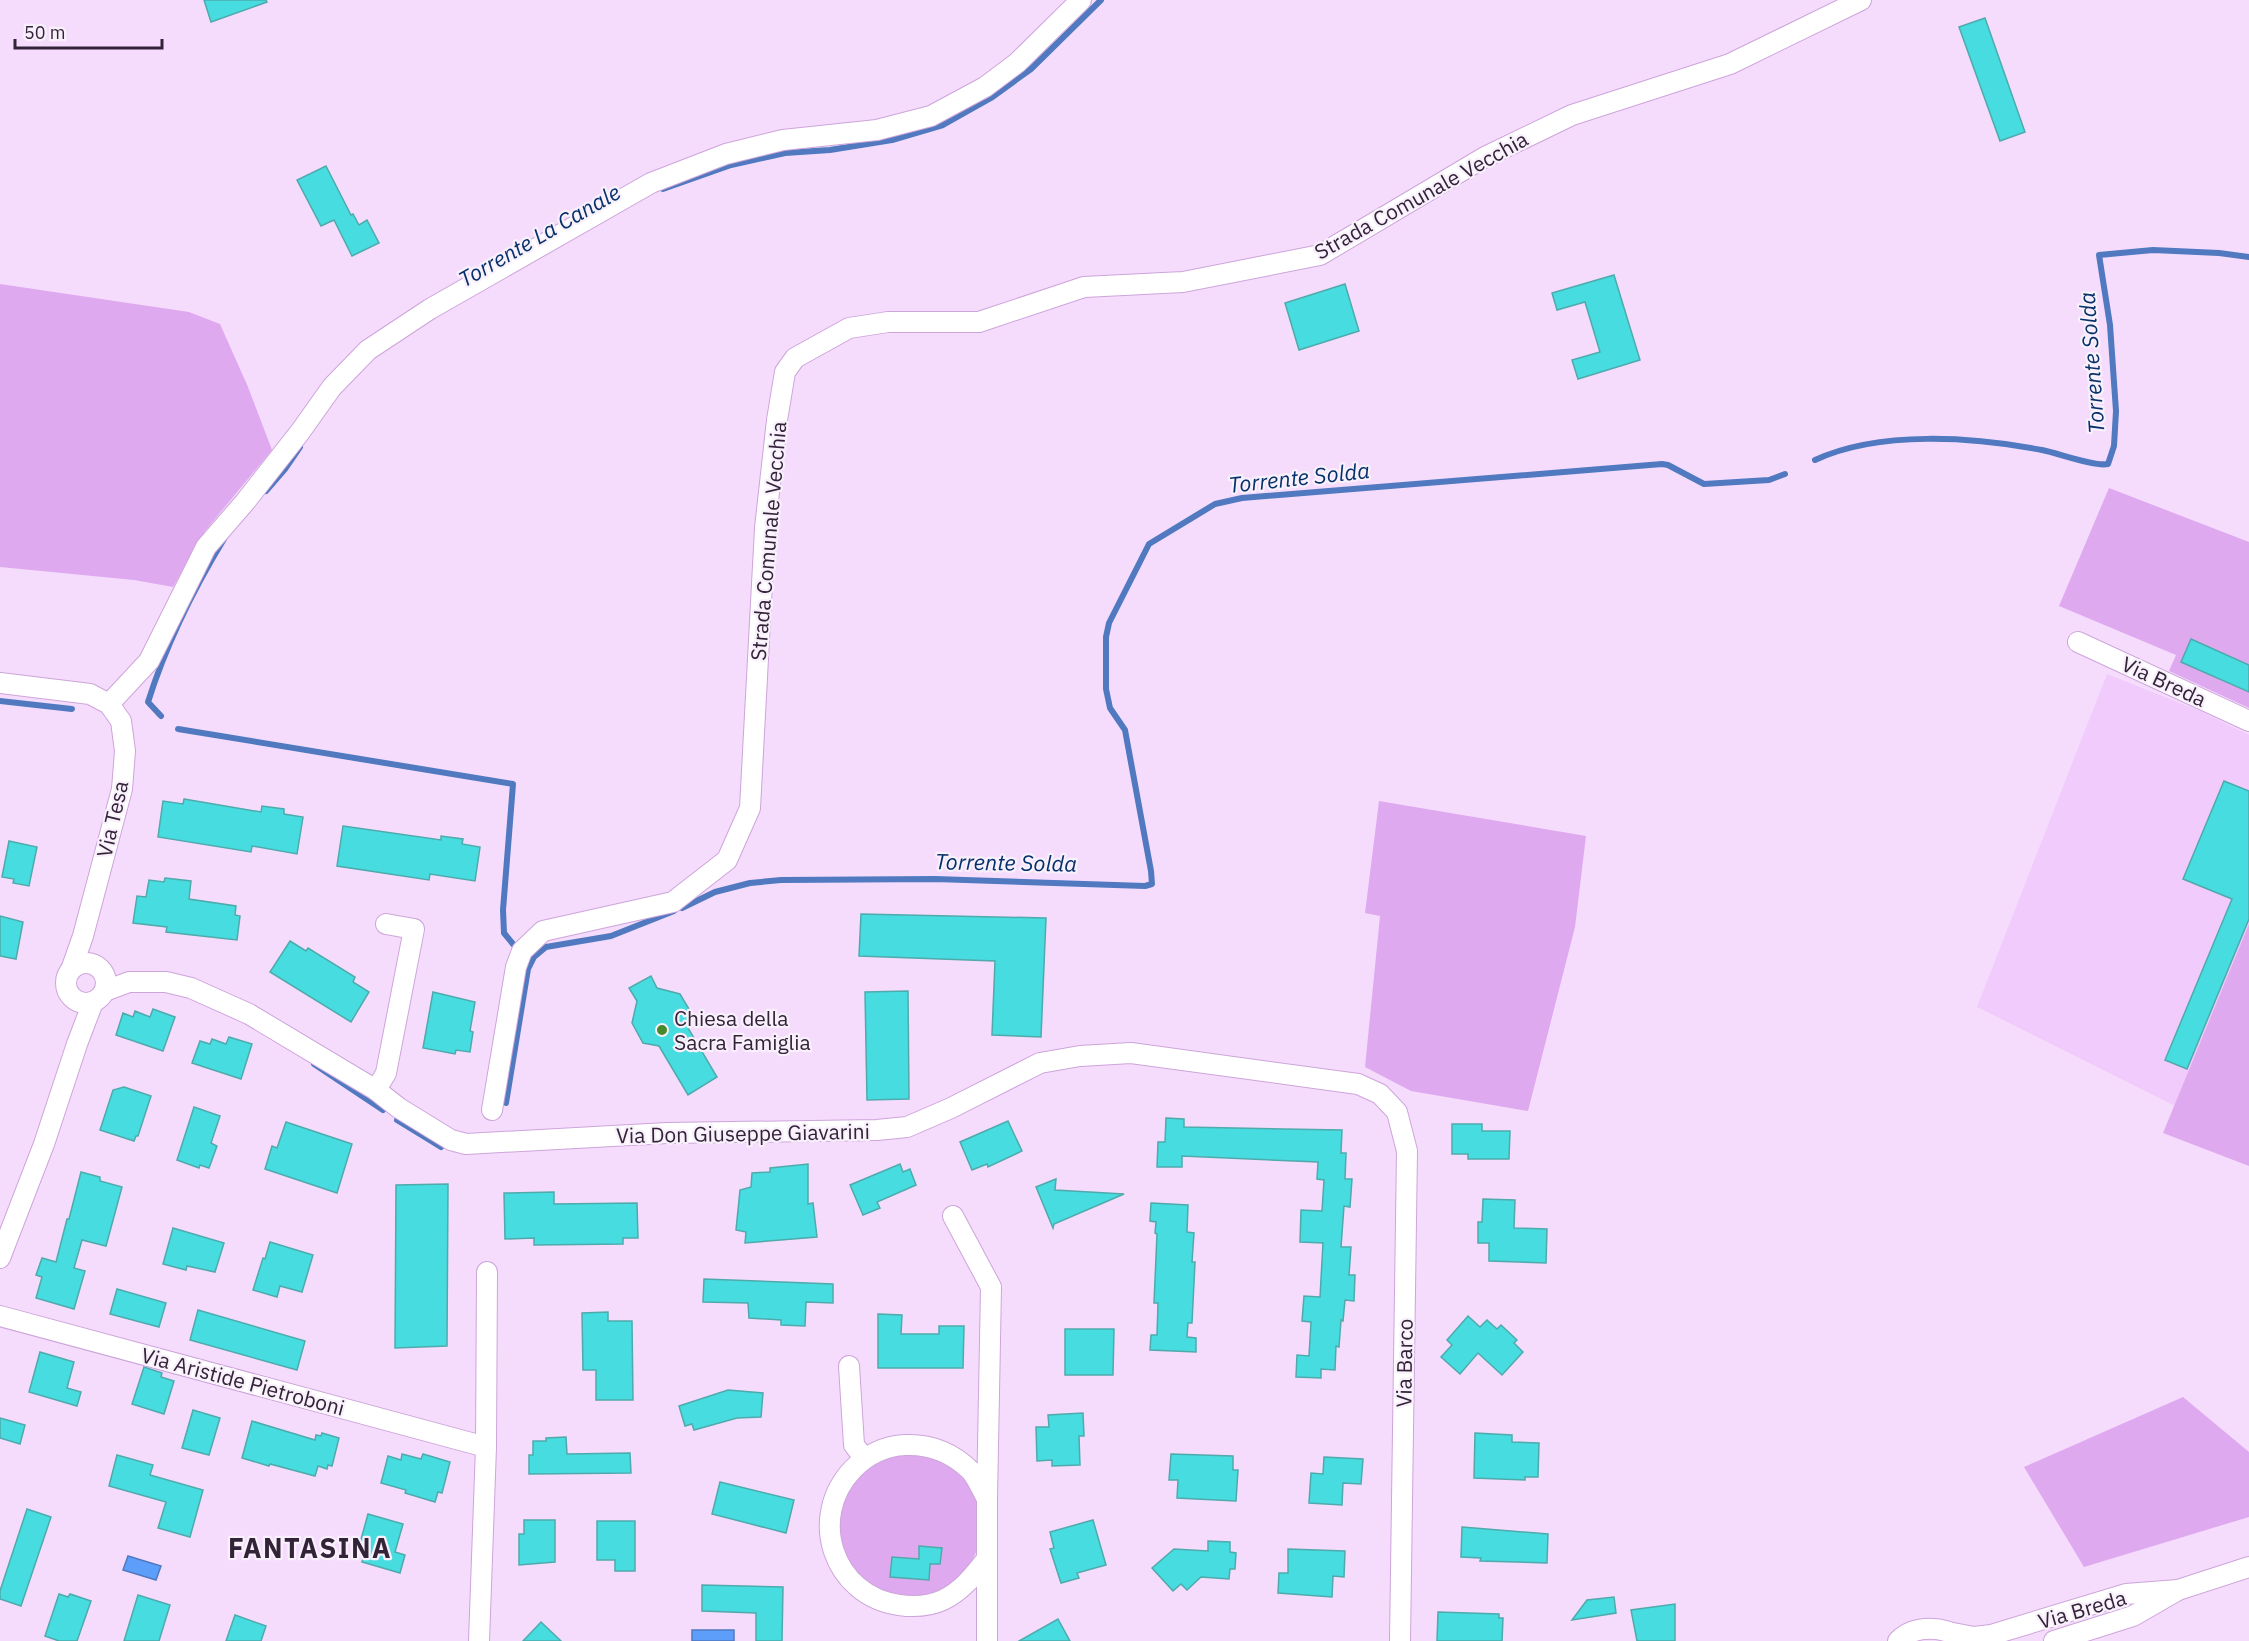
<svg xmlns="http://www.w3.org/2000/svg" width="2249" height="1641" font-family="'IBM Plex Sans',sans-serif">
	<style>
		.built { fill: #f0cbfc }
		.green { fill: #dea9ef }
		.water { fill: #5d9efb; stroke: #5079c0; stroke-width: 1.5 }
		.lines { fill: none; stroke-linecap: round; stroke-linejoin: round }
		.stream { stroke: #5079c0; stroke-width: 6 }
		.building { fill: #46dce0; stroke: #4faaac; stroke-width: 1.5 }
		.minor-casing { stroke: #cda5da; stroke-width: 22 }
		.minor { stroke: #fff; stroke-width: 20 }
		.poi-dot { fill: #46882a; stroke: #f8f0fb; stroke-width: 2 }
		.labels { text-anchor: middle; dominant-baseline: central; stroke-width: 4.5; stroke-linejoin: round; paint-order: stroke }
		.street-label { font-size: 21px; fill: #332338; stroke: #f8f0fb }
		.poi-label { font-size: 21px; fill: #332338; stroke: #f8f0fb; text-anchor: start }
		.water-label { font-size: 22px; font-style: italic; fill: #05306a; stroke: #f8f0fb }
		.district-label { font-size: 27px; font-weight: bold; letter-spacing: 1.5px; fill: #332338; stroke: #f8f0fb }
	</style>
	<rect width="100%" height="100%" fill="#f5dcfd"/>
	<polygon class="built" points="2107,674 2200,711 2249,735 2249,924 2175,1106 1977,1007"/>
	<g class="green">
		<polygon points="0,284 189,312 220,324 248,387 272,450 205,531 173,587 134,580 0,567"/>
		<polygon points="2109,488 2249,542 2249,708 2169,671 2176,655 2059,606"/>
		<polygon points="1379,801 1586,836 1575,927 1528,1111 1411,1091 1365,1067 1380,916 1365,913"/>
		<polygon points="2249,924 2249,1166 2163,1133"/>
		<polygon points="2183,1397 2249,1452 2249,1517 2084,1567 2024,1467"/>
		<circle cx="910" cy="1526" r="71"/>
	</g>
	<g class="water">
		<polygon points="128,1556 161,1566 156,1580 123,1570"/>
		<rect x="692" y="1630" width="42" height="11"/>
	</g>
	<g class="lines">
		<g class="stream">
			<polyline points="663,189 731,165 785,153 830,150 892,140 943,125 991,98 1031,69 1101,0"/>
			<path d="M 1815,460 C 1880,430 1973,437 2042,450 C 2058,453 2095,467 2108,464 L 2114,446 L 2116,411 L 2110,325 L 2099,255 L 2153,250 L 2219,253 L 2249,257"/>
			<polyline points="266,491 285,469 300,447"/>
			<polyline points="0,701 72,709"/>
			<path d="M 161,716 L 148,702 C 166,645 193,590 224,539"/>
			<polyline points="178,729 513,784 503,910 504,933 513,944"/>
			<polyline points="682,908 715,892 750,883 781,880 935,879 1145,886 1152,884 1151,871 1125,730 1110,708 1106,689 1106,637 1109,623 1149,544 1215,504 1242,498 1662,464 1668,465 1704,484 1769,480 1785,474"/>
			<polyline points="314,1064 383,1110"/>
			<polyline points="506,1103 528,969 534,957 546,947 611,936 674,911"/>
			<polyline points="397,1120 441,1147"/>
		</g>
	</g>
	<g class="building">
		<polygon points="204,0 266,0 267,2 211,22"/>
		<polygon points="1985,18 2025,132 2000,141 1959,27"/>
		<polygon points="326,166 351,215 353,214 359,225 367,220 379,243 352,256 334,220 321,226 297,180"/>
		<polygon points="1614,275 1640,360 1578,379 1572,360 1600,352 1585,302 1557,310 1552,293"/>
		<polygon points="1345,284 1359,331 1299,350 1285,303"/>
		<polygon points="2191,639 2249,665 2249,692 2181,662"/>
		<polygon points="2224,781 2249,791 2249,919 2187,1069 2165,1060 2232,899 2183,879"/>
		<polygon points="184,799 261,812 262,806 284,809 284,814 303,817 297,854 252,846 251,852 158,837 163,801 183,804"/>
		<polygon points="343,826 441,840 441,836 463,839 462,844 480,847 475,881 430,874 429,880 337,866"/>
		<polygon points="9,841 37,847 29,886 13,883 14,879 2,877"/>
		<polygon points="165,878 191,881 189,899 236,906 235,915 240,916 237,940 166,932 167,927 133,923 137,896 146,897 149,880 164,882"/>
		<polygon points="861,914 1046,918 1041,1037 992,1035 995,961 859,956"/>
		<polygon points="0,916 23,922 16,959 0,956"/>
		<polygon points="290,941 306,951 308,948 355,977 353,982 369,992 351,1022 270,972"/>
		<polygon points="651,976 657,988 680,994 692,1014 688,1028 717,1077 688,1095 659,1046 643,1043 632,1023 637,1001 629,988"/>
		<polygon points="908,991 909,1099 867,1100 865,992"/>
		<polygon points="433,992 475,1002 470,1031 473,1032 470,1052 456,1050 455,1054 423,1048"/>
		<polygon points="153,1009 175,1017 163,1051 116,1035 123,1013 133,1017 135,1011 150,1017"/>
		<polygon points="229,1037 252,1044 241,1079 192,1063 200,1041 210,1044 212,1039 226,1044"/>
		<polygon points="124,1087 151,1096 138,1136 136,1136 134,1141 100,1130 113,1090"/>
		<polygon points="194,1107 220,1116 211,1143 217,1146 209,1168 200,1165 199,1168 177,1160"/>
		<polygon points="1166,1118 1184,1119 1184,1127 1342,1130 1341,1153 1346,1153 1345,1179 1352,1179 1350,1207 1344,1206 1341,1247 1351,1247 1349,1275 1355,1275 1354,1301 1345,1300 1343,1321 1341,1320 1339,1347 1336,1346 1335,1370 1321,1369 1321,1378 1296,1377 1297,1355 1309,1356 1311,1322 1302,1321 1304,1296 1320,1297 1323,1243 1300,1242 1301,1210 1322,1211 1324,1180 1317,1179 1318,1162 1182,1156 1182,1167 1157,1167 1158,1142 1165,1142"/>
		<polygon points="1008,1121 1022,1151 988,1167 987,1164 972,1170 960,1142"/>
		<polygon points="286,1122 352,1144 337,1193 265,1169 272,1146 277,1148"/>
		<polygon points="1452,1124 1482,1124 1482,1131 1510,1131 1509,1159 1468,1159 1468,1154 1452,1154"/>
		<polygon points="808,1164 808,1204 813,1203 817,1237 745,1243 746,1232 736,1230 740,1190 751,1187 752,1173 770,1172 770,1168"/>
		<polygon points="900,1164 903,1172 910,1169 916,1185 877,1202 880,1208 863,1215 850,1185"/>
		<polygon points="81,1172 100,1177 100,1181 122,1187 106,1246 82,1240 74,1268 85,1271 74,1309 36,1298 42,1277 36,1275 42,1258 56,1262 67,1219 69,1219"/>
		<polygon points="1056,1179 1055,1190 1124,1194 1054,1224 1053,1228 1036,1187"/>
		<polygon points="448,1184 447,1346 395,1348 396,1185"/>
		<polygon points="554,1192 554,1204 637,1203 638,1238 623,1238 623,1244 534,1245 534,1238 505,1239 504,1193"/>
		<polygon points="1483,1199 1515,1200 1514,1228 1547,1229 1546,1263 1489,1261 1489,1243 1478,1243 1478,1222 1482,1222"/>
		<polygon points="1151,1203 1188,1205 1187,1232 1194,1233 1192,1262 1195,1262 1192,1323 1188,1323 1187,1337 1196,1338 1196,1352 1150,1350 1151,1335 1157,1335 1158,1303 1154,1303 1157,1234 1155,1233 1156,1222 1150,1221"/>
		<polygon points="173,1228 224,1243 215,1272 187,1266 186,1270 163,1264"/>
		<polygon points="270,1242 313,1255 302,1292 280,1286 277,1297 253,1290 263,1258 265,1259"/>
		<polygon points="704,1279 833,1284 833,1303 806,1302 805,1326 781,1325 781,1320 749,1318 748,1303 703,1302"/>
		<polygon points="117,1289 166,1303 159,1327 110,1314"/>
		<polygon points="198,1310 305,1341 297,1370 190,1340"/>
		<polygon points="608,1312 608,1321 632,1321 633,1400 596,1400 596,1370 583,1370 582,1313"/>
		<polygon points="878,1314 902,1315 901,1334 939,1334 939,1326 964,1326 963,1368 878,1368"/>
		<polygon points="1468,1316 1480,1327 1487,1320 1497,1329 1501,1325 1517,1340 1514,1343 1523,1352 1502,1375 1478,1353 1460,1374 1441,1357 1452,1345 1447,1340"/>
		<polygon points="1065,1329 1114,1329 1113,1375 1065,1375"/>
		<polygon points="40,1352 74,1362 67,1388 81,1392 77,1406 29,1392"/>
		<polygon points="144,1367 162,1373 161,1377 174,1381 164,1414 132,1404"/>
		<polygon points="728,1390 763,1393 761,1417 737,1418 694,1430 692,1424 685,1426 679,1406"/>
		<polygon points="193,1410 220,1418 209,1455 182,1448"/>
		<polygon points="1083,1413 1084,1436 1079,1436 1080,1465 1052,1466 1052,1460 1037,1461 1036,1427 1049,1427 1048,1415"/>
		<polygon points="0,1418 25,1425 20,1444 0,1438"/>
		<polygon points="252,1421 315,1440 316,1435 321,1436 322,1433 339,1438 332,1466 328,1465 327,1469 318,1466 315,1476 270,1464 269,1466 242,1458"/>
		<polygon points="1475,1433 1512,1435 1512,1442 1539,1443 1538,1477 1525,1477 1525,1480 1474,1478"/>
		<polygon points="566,1437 567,1454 630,1453 631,1473 529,1474 529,1455 533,1455 533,1441 546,1441 546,1438"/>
		<polygon points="402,1454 421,1459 423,1454 450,1462 442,1493 438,1492 435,1502 405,1493 406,1490 381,1483 388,1456 401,1460"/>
		<polygon points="1171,1454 1233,1456 1233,1470 1238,1470 1236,1501 1177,1498 1178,1480 1169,1480"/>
		<polygon points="117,1455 153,1465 150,1475 203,1490 190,1537 158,1528 166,1502 109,1486"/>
		<polygon points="1324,1457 1363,1459 1361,1484 1343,1483 1342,1505 1309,1503 1311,1473 1323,1474"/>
		<polygon points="720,1482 794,1500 786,1533 712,1514"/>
		<polygon points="27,1509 51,1517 21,1606 0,1599 0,1591"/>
		<polygon points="368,1514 403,1524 395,1552 405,1555 400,1573 362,1562 367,1545 360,1543"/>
		<polygon points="524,1520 555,1520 555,1562 519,1565 519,1534 524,1534"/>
		<polygon points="1093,1520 1106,1565 1077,1573 1079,1578 1061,1583 1050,1549 1054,1548 1050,1532"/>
		<polygon points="597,1521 635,1521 635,1571 615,1571 615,1560 597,1560"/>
		<polygon points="1462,1527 1548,1534 1547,1563 1480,1561 1481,1558 1461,1557"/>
		<polygon points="1208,1541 1230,1542 1230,1552 1236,1553 1235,1569 1230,1569 1229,1579 1201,1577 1187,1590 1181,1584 1173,1591 1152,1568 1174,1549 1208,1551"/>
		<polygon points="919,1546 942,1548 940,1564 930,1564 929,1580 890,1577 892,1557 919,1559"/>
		<polygon points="1288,1549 1345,1551 1344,1577 1333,1576 1332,1597 1278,1593 1279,1573 1288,1573"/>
		<polygon points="702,1585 783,1587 782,1641 756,1641 756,1613 702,1611"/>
		<polygon points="59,1594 68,1597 70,1594 91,1601 77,1641 59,1641 45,1636"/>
		<polygon points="138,1595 170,1605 159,1641 124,1641"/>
		<polygon points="1614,1597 1616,1613 1572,1620 1587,1600"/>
		<polygon points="1675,1604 1675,1641 1637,1641 1631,1610"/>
		<polygon points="1438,1612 1499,1614 1499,1618 1503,1618 1502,1641 1437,1641"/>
		<polygon points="235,1615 266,1626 261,1641 226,1641"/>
		<polygon points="1058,1619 1070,1641 1019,1641"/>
		<polygon points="541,1622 561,1641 523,1641"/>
	</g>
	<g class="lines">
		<g class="minor-casing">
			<g id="minor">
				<polyline points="2078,642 2249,721"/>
				<polyline points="0,683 90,694 109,704 121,721 125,751 122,789 83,936 71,970"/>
				<polyline points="109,704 149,661 206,547 245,502 300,432 332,387 368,350 430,309 651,183 726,154 783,140 877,130 931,116 985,87 1017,63 1081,0"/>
				<circle cx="86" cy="983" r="20"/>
				<polyline points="105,991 129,982 166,982 191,988 249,1014 376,1090 399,1108 451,1140 466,1144 667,1133 877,1130 907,1127 951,1108 1040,1063 1080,1056 1131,1053 1358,1084 1380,1094 1397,1112 1407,1151 1400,1641"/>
				<polyline points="376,1090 386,1073 414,929 386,924"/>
				<polyline points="492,1110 516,967 522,951 543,931 673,902 727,860 750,808 765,528 777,420 785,372 795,358 849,328 888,322 979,322 1084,287 1183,282 1320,255 1485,157 1572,115 1730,64 1861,0"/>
				<polyline points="953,1216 991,1287 987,1499 987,1641"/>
				<polyline points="0,1258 44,1144 77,1044 93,1002"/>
				<polyline points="0,1316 486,1447"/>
				<polyline points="849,1366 854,1445 864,1458"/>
				<path d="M 986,1560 C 974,1575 962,1591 943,1600 C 930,1606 913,1607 899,1605 C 833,1596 807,1517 853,1469 C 867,1455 884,1446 905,1445 C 930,1444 953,1453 971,1471 C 977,1478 982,1490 987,1499"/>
				<polyline points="1953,1633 1974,1637 1991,1635 2126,1594 2178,1590"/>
				<polyline points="479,1641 486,1447 487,1272"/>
				<path d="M 1898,1641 C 1915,1624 1944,1626 1962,1639"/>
				<polyline points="2054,1641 2133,1616 2178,1590 2249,1567"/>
			</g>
		</g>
		<use href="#minor" class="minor"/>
	</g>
	<circle class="poi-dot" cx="662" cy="1030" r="6"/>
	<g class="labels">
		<g class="street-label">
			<text transform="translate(1421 195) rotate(-29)">Strada Comunale Vecchia</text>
			<text transform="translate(768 541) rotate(-85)">Strada Comunale Vecchia</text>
			<text transform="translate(2164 681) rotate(25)">Via Breda</text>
			<text transform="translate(112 819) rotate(-77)">Via Tesa</text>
			<text transform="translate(743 1133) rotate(-1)">Via Don Giuseppe Giavarini</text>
			<text transform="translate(1404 1363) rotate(-89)">Via Barco</text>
			<text transform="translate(243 1381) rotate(15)">Via Aristide Pietroboni</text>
			<text transform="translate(2082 1609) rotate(-16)">Via Breda</text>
		</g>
		<g class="poi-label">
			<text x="674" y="1018">Chiesa della<tspan x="674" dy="24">Sacra Famiglia</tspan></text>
		</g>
		<g class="water-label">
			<text transform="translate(539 235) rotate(-30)">Torrente La Canale</text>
			<text transform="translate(2091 363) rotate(-94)">Torrente Solda</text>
			<text transform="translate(1299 477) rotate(-6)">Torrente Solda</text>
			<text transform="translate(1006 862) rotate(1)">Torrente Solda</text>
		</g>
		<g class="district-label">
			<text x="310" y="1547">FANTASINA</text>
		</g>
	</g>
	<path d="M15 39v9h147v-9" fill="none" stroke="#332338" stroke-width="3"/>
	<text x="24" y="39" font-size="18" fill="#332338" stroke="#f8f0fb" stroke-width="4.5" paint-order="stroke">50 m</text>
</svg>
